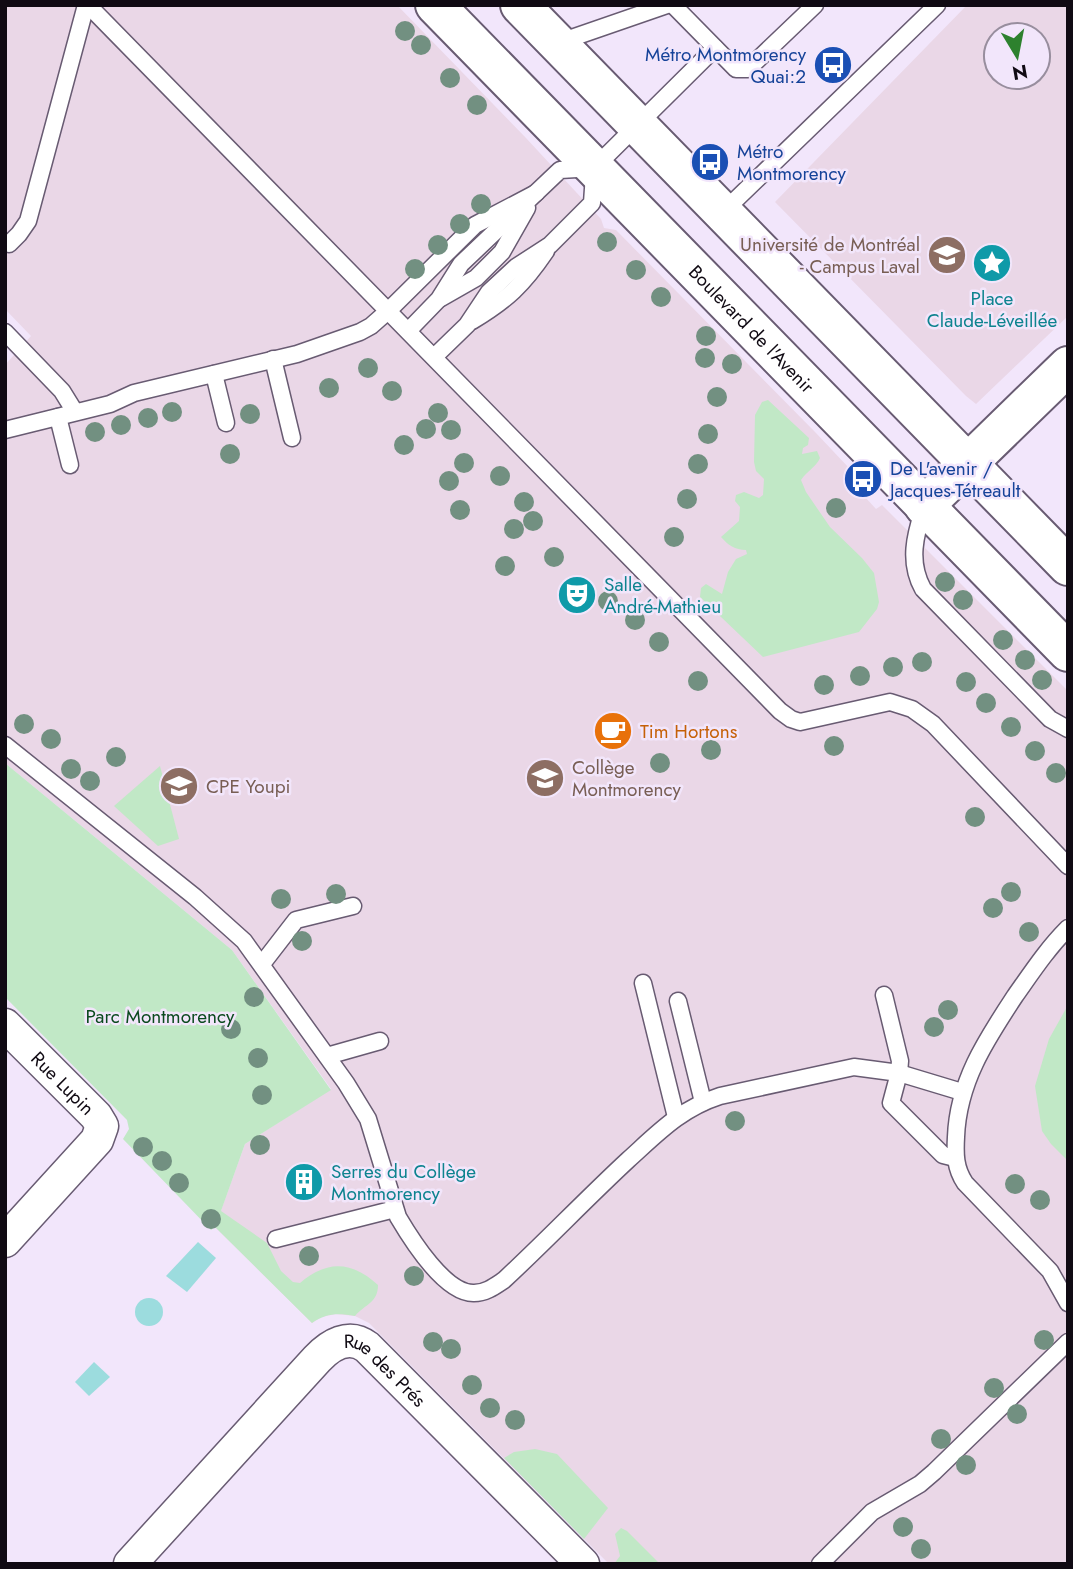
<svg xmlns="http://www.w3.org/2000/svg" width="1073" height="1569" font-family="Jost,sans-serif">
	<style>
		.education { fill: #ead7e7; fill-rule: evenodd }
		.green { fill: #c1e8c6 }
		.water { fill: #9cdcde }
		.lines { fill: none; stroke-linecap: round; stroke-linejoin: round }
		.lane-casing { stroke: #685b72; stroke-width: 19 }
		.street-casing { stroke: #685b72; stroke-width: 35 }
		.secondary-casing { stroke: #685b72; stroke-width: 42 }
		.lane { stroke: #fff; stroke-width: 16 }
		.street { stroke: #fff; stroke-width: 32 }
		.secondary { stroke: #fff; stroke-width: 38 }
		.tree { fill: #729081 }
		.labels { text-anchor: middle; dominant-baseline: central; stroke-width: 5; stroke-linejoin: round; paint-order: stroke }
		.transit-label { font-size: 19px; fill: #164399; stroke: #f2e6fb; text-anchor: start }
		.education-label { font-size: 19px; fill: #785e54; stroke: #f2e6fb; text-anchor: start }
		.culture-label { font-size: 19px; fill: #0d838f; stroke: #f2e6fb; text-anchor: start }
		.street-label { font-size: 19px; fill: #100a13; stroke: #f2e6fb }
		.food-label { font-size: 19px; fill: #c56008; stroke: #f2e6fb; text-anchor: start }
		.park-label { font-size: 19px; fill: #0a4a1e; stroke: #f2e6fb }
	</style>
	<rect width="100%" height="100%" fill="#f2e6fb"/>
	<g class="education">
		<polygon points="5,5 397,5 526,138 601,219 604,228 616,230 816,433 849,468 844,474 876,509 882,505 1068,691 1068,1564 609,1564 369,1323 355,1316 336,1314 321,1317 312,1323 215,1227 245,1144 331,1089 232,950 5,763 5,365 31,336 5,309"/>
		<path d="M 967,5 L 1068,5 L 1068,316 L 976,404 L 966,396 L 775,202 ZM 996,35 L 1038,35 L 1038,77 L 996,77 Z"/>
	</g>
	<g class="green">
		<path d="M 768,400 L 809,438 L 808,445 L 803,448 L 802,454 L 817,451 L 820,458 C 816,467 807,471 801,480 L 806,492 L 830,527 L 862,558 L 874,573 L 879,602 L 877,609 L 859,632 L 763,657 L 700,597 L 701,588 L 706,584 L 722,594 L 728,572 L 736,559 L 747,554 L 746,550 C 735,550 728,545 721,537 L 739,521 L 740,507 L 735,501 L 736,495 L 744,492 L 759,498 L 763,495 L 764,479 L 756,471 L 754,462 L 755,415 L 762,402 Z"/>
		<path d="M 5,763 L 232,950 L 331,1090 L 245,1144 L 221,1211 L 267,1243 L 281,1271 L 293,1282 L 300,1283 C 327,1260 352,1261 378,1285 C 378,1303 365,1304 355,1316 C 338,1313 326,1313 312,1323 L 215,1227 L 211,1230 L 123,1139 L 129,1129 L 127,1120 L 5,997 Z"/>
		<polygon points="160,766 179,839 158,846 114,806"/>
		<polygon points="1068,1005 1068,1161 1051,1144 1042,1131 1035,1086 1049,1039"/>
		<polygon points="535,1449 557,1454 608,1508 584,1539 504,1458 514,1452"/>
		<polygon points="621,1528 627,1531 660,1564 614,1564 620,1556 615,1534"/>
	</g>
	<g class="water">
		<polygon points="198,1242 216,1258 187,1292 166,1276"/>
		<circle cx="149" cy="1312" r="14"/>
		<polygon points="94,1362 110,1377 89,1396 75,1382"/>
	</g>
	<g class="lines">
		<g class="lane-casing">
			<g id="lane">
				<polyline points="88,5 780,711 791,719 800,722 890,702 912,709 933,724 1068,866"/>
				<polyline points="673,5 736,69 748,69 815,5"/>
				<polyline points="557,43 667,5"/>
				<polyline points="723,212 937,5"/>
				<polyline points="9,244 19,234 28,221 86,5"/>
				<polyline points="441,298 476,278 502,252 527,208"/>
				<path d="M 472,321 C 507,300 523,285 546,251"/>
				<polyline points="408,331 439,299 461,264 560,170 594,168 715,48"/>
				<polyline points="5,332 62,391 75,412"/>
				<polyline points="434,357 467,325 489,292 516,267 550,245 592,203 594,174"/>
				<polyline points="273,359 292,438"/>
				<polyline points="214,374 226,423"/>
				<polyline points="58,417 70,465"/>
				<polyline points="5,430 110,404 134,393 297,354 360,332 371,326 388,311 475,225 536,193"/>
				<path d="M 924,508 C 915,535 908,562 923,589 L 1050,719 L 1068,729"/>
				<path d="M 5,745 L 195,897 L 244,941 L 346,1083 L 368,1119 L 398,1217 C 411,1239 445,1294 474,1293 C 486,1293 495,1286 504,1280 C 546,1241 586,1199 628,1160 C 658,1133 680,1109 720,1096 L 854,1067 L 899,1073 L 962,1092"/>
				<path d="M 1068,928 C 1047,949 1032,972 1015,996 C 986,1040 958,1082 956,1137 C 955,1154 955,1168 965,1183 L 1050,1271 L 1068,1303"/>
				<polyline points="262,964 296,920 353,906"/>
				<polyline points="643,983 676,1117"/>
				<polyline points="884,995 900,1061 899,1073 891,1103 943,1155 955,1158"/>
				<polyline points="678,1001 703,1102"/>
				<polyline points="327,1056 380,1041"/>
				<polyline points="276,1239 395,1209"/>
				<polyline points="820,1564 872,1512 920,1484 934,1472 1068,1342"/>
			</g>
		</g>
		<g class="street-casing">
			<g id="street">
				<path id="s1" d="M 5,1025 L 96,1116 L 102,1126 L 97,1140 L 5,1241"/>
				<path id="s2" d="M 130,1564 L 317,1359 C 330,1345 349,1333 367,1347 L 583,1564"/>
			</g>
		</g>
		<g class="secondary-casing">
			<g id="secondary">
				<path id="s3" d="M 435,5 L 1068,652"/>
				<polyline points="520,5 1068,566"/>
				<polyline points="924,506 1068,366"/>
			</g>
		</g>
		<use href="#lane" class="lane"/>
		<use href="#street" class="street"/>
		<use href="#secondary" class="secondary"/>
	</g>
	<g class="tree">
		<circle cx="405" cy="31" r="10"/>
		<circle cx="421" cy="45" r="10"/>
		<circle cx="450" cy="78" r="10"/>
		<circle cx="477" cy="105" r="10"/>
		<circle cx="481" cy="204" r="10"/>
		<circle cx="460" cy="224" r="10"/>
		<circle cx="607" cy="242" r="10"/>
		<circle cx="438" cy="245" r="10"/>
		<circle cx="415" cy="269" r="10"/>
		<circle cx="636" cy="270" r="10"/>
		<circle cx="661" cy="297" r="10"/>
		<circle cx="706" cy="336" r="10"/>
		<circle cx="705" cy="358" r="10"/>
		<circle cx="732" cy="364" r="10"/>
		<circle cx="368" cy="368" r="10"/>
		<circle cx="329" cy="388" r="10"/>
		<circle cx="392" cy="391" r="10"/>
		<circle cx="717" cy="397" r="10"/>
		<circle cx="172" cy="412" r="10"/>
		<circle cx="438" cy="413" r="10"/>
		<circle cx="250" cy="414" r="10"/>
		<circle cx="148" cy="418" r="10"/>
		<circle cx="121" cy="425" r="10"/>
		<circle cx="426" cy="429" r="10"/>
		<circle cx="451" cy="430" r="10"/>
		<circle cx="95" cy="432" r="10"/>
		<circle cx="708" cy="434" r="10"/>
		<circle cx="404" cy="445" r="10"/>
		<circle cx="230" cy="454" r="10"/>
		<circle cx="464" cy="463" r="10"/>
		<circle cx="698" cy="464" r="10"/>
		<circle cx="500" cy="476" r="10"/>
		<circle cx="449" cy="481" r="10"/>
		<circle cx="687" cy="499" r="10"/>
		<circle cx="524" cy="502" r="10"/>
		<circle cx="836" cy="508" r="10"/>
		<circle cx="460" cy="510" r="10"/>
		<circle cx="533" cy="521" r="10"/>
		<circle cx="514" cy="529" r="10"/>
		<circle cx="674" cy="537" r="10"/>
		<circle cx="554" cy="557" r="10"/>
		<circle cx="505" cy="566" r="10"/>
		<circle cx="945" cy="582" r="10"/>
		<circle cx="963" cy="600" r="10"/>
		<circle cx="608" cy="601" r="10"/>
		<circle cx="635" cy="620" r="10"/>
		<circle cx="1003" cy="640" r="10"/>
		<circle cx="659" cy="642" r="10"/>
		<circle cx="1025" cy="660" r="10"/>
		<circle cx="922" cy="662" r="10"/>
		<circle cx="893" cy="667" r="10"/>
		<circle cx="860" cy="676" r="10"/>
		<circle cx="1042" cy="680" r="10"/>
		<circle cx="698" cy="681" r="10"/>
		<circle cx="966" cy="682" r="10"/>
		<circle cx="824" cy="685" r="10"/>
		<circle cx="986" cy="703" r="10"/>
		<circle cx="24" cy="724" r="10"/>
		<circle cx="1011" cy="727" r="10"/>
		<circle cx="51" cy="739" r="10"/>
		<circle cx="834" cy="746" r="10"/>
		<circle cx="711" cy="750" r="10"/>
		<circle cx="1035" cy="751" r="10"/>
		<circle cx="116" cy="757" r="10"/>
		<circle cx="660" cy="763" r="10"/>
		<circle cx="71" cy="769" r="10"/>
		<circle cx="1056" cy="773" r="10"/>
		<circle cx="90" cy="781" r="10"/>
		<circle cx="975" cy="817" r="10"/>
		<circle cx="1011" cy="892" r="10"/>
		<circle cx="336" cy="894" r="10"/>
		<circle cx="281" cy="899" r="10"/>
		<circle cx="993" cy="908" r="10"/>
		<circle cx="1029" cy="932" r="10"/>
		<circle cx="302" cy="941" r="10"/>
		<circle cx="254" cy="997" r="10"/>
		<circle cx="948" cy="1010" r="10"/>
		<circle cx="934" cy="1027" r="10"/>
		<circle cx="231" cy="1029" r="10"/>
		<circle cx="258" cy="1058" r="10"/>
		<circle cx="262" cy="1095" r="10"/>
		<circle cx="735" cy="1121" r="10"/>
		<circle cx="260" cy="1145" r="10"/>
		<circle cx="143" cy="1147" r="10"/>
		<circle cx="162" cy="1161" r="10"/>
		<circle cx="179" cy="1183" r="10"/>
		<circle cx="1015" cy="1184" r="10"/>
		<circle cx="1040" cy="1200" r="10"/>
		<circle cx="211" cy="1219" r="10"/>
		<circle cx="309" cy="1256" r="10"/>
		<circle cx="414" cy="1276" r="10"/>
		<circle cx="1044" cy="1340" r="10"/>
		<circle cx="433" cy="1342" r="10"/>
		<circle cx="451" cy="1349" r="10"/>
		<circle cx="472" cy="1385" r="10"/>
		<circle cx="994" cy="1388" r="10"/>
		<circle cx="490" cy="1408" r="10"/>
		<circle cx="1017" cy="1414" r="10"/>
		<circle cx="515" cy="1420" r="10"/>
		<circle cx="941" cy="1439" r="10"/>
		<circle cx="966" cy="1465" r="10"/>
		<circle cx="903" cy="1527" r="10"/>
		<circle cx="921" cy="1549" r="10"/>
	</g>
	<defs>
		<g id="bus-disc" transform="scale(2.0125)"><circle r="9.5" fill="#1a4fb4" stroke="#f2e6fb"/><path d="M-5-6H5V4H4V6H2V4H-2V6H-4V4H-5ZM-3.5-4V0h7V-4ZM-3.5 1.2v1.5H-2V1.2ZM2 1.2v1.5H3.5V1.2Z" fill="#fff"/></g>
		<g id="university-disc" transform="scale(2.0125)"><circle r="9.5" fill="#8d6e63" stroke="#f2e6fb"/><path d="M0-5L7-2L0 1L-7-2ZM-4 1L0 2.5L4 1V4Q0 6-4 4Z" fill="#fff"/></g>
		<g id="sight-disc" transform="scale(2.0125)"><circle r="9.5" fill="#0f9aa8" stroke="#f2e6fb"/><path d="M0-6L1.8-2.2L6-1.7L2.9 1.2L3.7 5.4L0 3.3L-3.7 5.4L-2.9 1.2L-6-1.7L-1.8-2.2Z" fill="#fff"/></g>
		<g id="theatre-disc" transform="scale(2.0125)"><circle r="9.5" fill="#0f9aa8" stroke="#f2e6fb"/><path d="M-5-5.5Q0-4 5-5.5V0Q5 5 0 6Q-5 5-5 0ZM-3.3-2.5H-1v1.5H-3.3ZM1-2.5H3.3v1.5H1ZM-2.8 1Q0 5.5 2.8 1Z" fill="#fff"/></g>
		<g id="cafe-disc" transform="scale(2.0125)"><circle r="9.5" fill="#e8710a" stroke="#f2e6fb"/><path d="M-5.5-4.5H6V0H3Q3 3.5 0 3.5H-2.5Q-5.5 3.5-5.5 0ZM3-3.2v2h1.7v-2ZM-6 4.5H4V6H-6Z" fill="#fff"/></g>
		<g id="school-disc" transform="scale(2.0125)"><circle r="9.5" fill="#8d6e63" stroke="#f2e6fb"/><path d="M0-5L7-2L0 1L-7-2ZM-4 1L0 2.5L4 1V4Q0 6-4 4Z" fill="#fff"/></g>
		<g id="building-disc" transform="scale(2.0125)"><circle r="9.5" fill="#0f9aa8" stroke="#f2e6fb"/><path d="M-4-6H4V6H1V3H-1V6H-4ZM-2.5-4.3h1.7v1.8h-1.7ZM.8-4.3h1.7v1.8H.8ZM-2.5-1h1.7V.8h-1.7ZM.8-1h1.7V.8H.8Z" fill="#fff"/></g>
	</defs>
	<g fill-rule="evenodd">
		<use href="#bus-disc" x="833" y="65"/>
		<use href="#bus-disc" x="710" y="162"/>
		<use href="#university-disc" x="947" y="255"/>
		<use href="#sight-disc" x="992" y="263"/>
		<use href="#bus-disc" x="863" y="479"/>
		<use href="#theatre-disc" x="577" y="595"/>
		<use href="#cafe-disc" x="613" y="731"/>
		<use href="#university-disc" x="545" y="778"/>
		<use href="#school-disc" x="179" y="786"/>
		<use href="#building-disc" x="304" y="1182"/>
	</g>
	<g class="labels">
		<g class="transit-label">
			<text x="806" y="54" text-anchor="end">Métro Montmorency<tspan x="806" dy="22">Quai:2</tspan></text>
			<text x="737" y="151">Métro<tspan x="737" dy="22">Montmorency</tspan></text>
			<text x="890" y="468">De L'avenir /<tspan x="890" dy="22">Jacques-Tétreault</tspan></text>
		</g>
		<g class="education-label">
			<text x="920" y="244" text-anchor="end">Université de Montréal<tspan x="920" dy="22">- Campus Laval</tspan></text>
			<text x="572" y="767">Collège<tspan x="572" dy="22">Montmorency</tspan></text>
			<text x="206" y="786">CPE Youpi</text>
		</g>
		<g class="culture-label">
			<text x="992" y="298" text-anchor="middle">Place<tspan x="992" dy="22">Claude-Léveillée</tspan></text>
			<text x="604" y="584">Salle<tspan x="604" dy="22">André-Mathieu</tspan></text>
			<text x="331" y="1171">Serres du Collège<tspan x="331" dy="22">Montmorency</tspan></text>
		</g>
		<g class="street-label">
			<text stroke="none"><textPath href="#s3" startOffset="453">Boulevard de l'Avenir</textPath></text>
			<text stroke="none"><textPath href="#s1" startOffset="82">Rue Lupin</textPath></text>
			<text stroke="none"><textPath href="#s2" startOffset="362">Rue des Prés</textPath></text>
		</g>
		<g class="food-label">
			<text x="640" y="731">Tim Hortons</text>
		</g>
		<g class="park-label">
			<text x="160" y="1016">Parc Montmorency</text>
		</g>
	</g>
	<rect width="1073" height="1569" fill="none" stroke="#100a13" stroke-width="14"/>
	<g transform="translate(1017 56) rotate(170)"><circle r="33" fill="#f2e6fb" stroke="#988e9e" stroke-width="2"/>
	<path d="M0-5L12 26L0 18L-12 26Z" fill="#2d812e"/>
	<text y="-10" font-size="19" font-weight="bold" text-anchor="middle" fill="#100a13">N</text>
	</g>
</svg>
